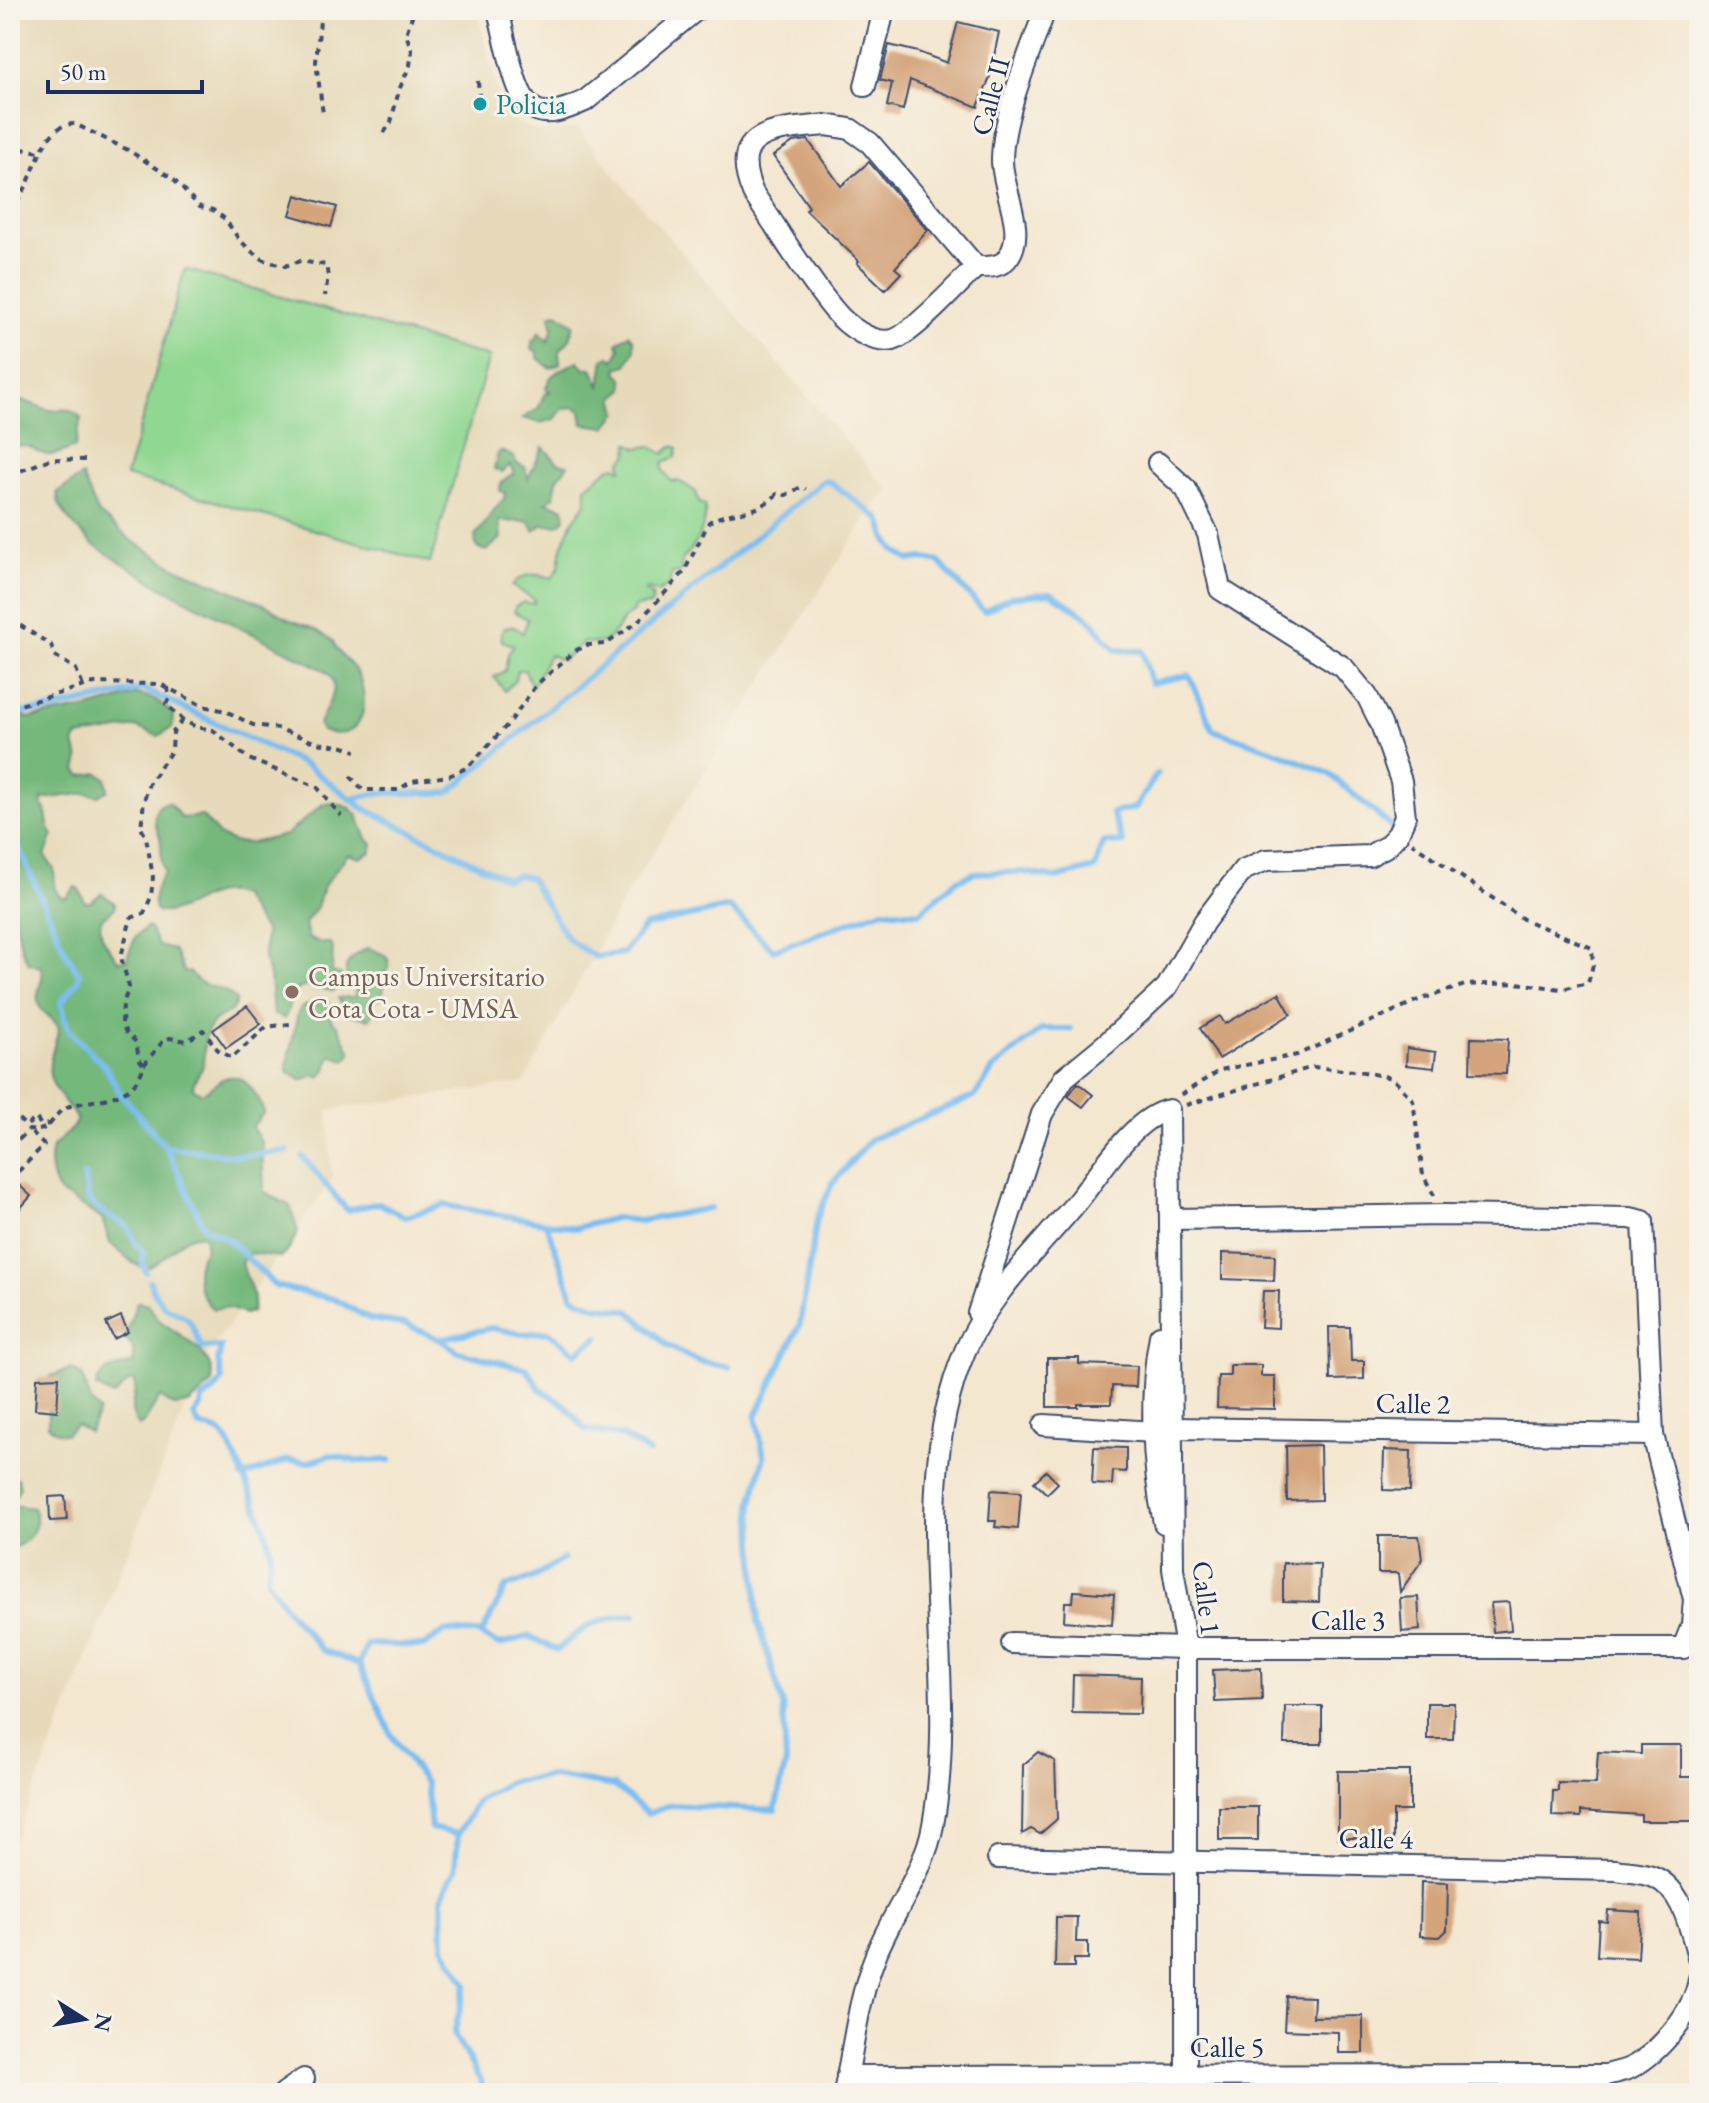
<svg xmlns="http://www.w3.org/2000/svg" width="1709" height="2103" font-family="'EB Garamond',serif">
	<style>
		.built { fill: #e7daba }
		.green { fill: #90d791; stroke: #568378; stroke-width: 2 }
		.forest { fill: #74b87b; stroke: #48746c; stroke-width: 2 }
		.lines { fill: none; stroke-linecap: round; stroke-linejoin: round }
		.stream { stroke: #7cbef1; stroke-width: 6 }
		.building { fill: #d4a57d }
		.street-casing { stroke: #3c4b6f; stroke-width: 24 }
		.path { stroke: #3c4b6f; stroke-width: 4; stroke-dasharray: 6 6; stroke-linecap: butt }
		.street { stroke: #fff; stroke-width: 20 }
		.culture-dot { fill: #0f9aa8; stroke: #f7f3e8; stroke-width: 3 }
		.education-dot { fill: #8d6e63; stroke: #f7f3e8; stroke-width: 3 }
		.labels { text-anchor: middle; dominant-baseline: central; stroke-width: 6; stroke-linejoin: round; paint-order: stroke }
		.street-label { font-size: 28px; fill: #1b2f5e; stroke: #f7f3e8 }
		.culture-label { font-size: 28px; fill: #0d838f; stroke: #f7f3e8; text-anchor: start }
		.education-label { font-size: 28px; fill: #785e54; stroke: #f7f3e8; text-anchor: start }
	</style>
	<rect width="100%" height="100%" fill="#f7f3e8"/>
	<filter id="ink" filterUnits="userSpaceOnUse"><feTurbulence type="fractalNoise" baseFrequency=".0125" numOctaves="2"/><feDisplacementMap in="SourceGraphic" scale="16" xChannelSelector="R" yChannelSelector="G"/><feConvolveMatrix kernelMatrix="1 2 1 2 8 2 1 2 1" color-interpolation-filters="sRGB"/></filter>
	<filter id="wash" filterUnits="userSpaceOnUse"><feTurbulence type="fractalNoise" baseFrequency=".006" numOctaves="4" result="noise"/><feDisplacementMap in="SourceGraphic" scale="32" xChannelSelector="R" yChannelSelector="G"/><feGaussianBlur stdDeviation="1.8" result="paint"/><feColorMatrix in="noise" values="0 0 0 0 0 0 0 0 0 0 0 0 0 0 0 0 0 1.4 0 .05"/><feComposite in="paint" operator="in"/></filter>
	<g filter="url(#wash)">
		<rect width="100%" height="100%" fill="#f4e7d0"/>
		<polygon class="built" points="10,10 477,10 495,81 502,102 513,118 521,125 541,132 578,128 617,178 889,491 871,510 623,900 524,1083 328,1110 332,1180 203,1361 10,1853"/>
		<g class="green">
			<polygon points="185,269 489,357 430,563 126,476"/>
			<path d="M 629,443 L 638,448 L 650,446 L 664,454 L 672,446 L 678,448 L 676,457 L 663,462 L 663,470 L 671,481 L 681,482 L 696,492 L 699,503 L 705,505 C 707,525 696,548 682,559 L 681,572 L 672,573 L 669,585 L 658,592 L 648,589 L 645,591 L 653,596 L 651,605 L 634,607 L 633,612 C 618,618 616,642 597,643 C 592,643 588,642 583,642 L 563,660 L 549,655 L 532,687 L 525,670 L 517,670 L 515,680 L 505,691 L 494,677 L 505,671 L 508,654 L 514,645 L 502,641 L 501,632 L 506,627 L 513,626 L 523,633 L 528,619 L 514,612 L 515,607 L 523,602 L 533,604 L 535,600 L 512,586 C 523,571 538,574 552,578 L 559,567 L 562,547 L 572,523 L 586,503 L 586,487 L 609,468 L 615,466 L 622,469 L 621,462 L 628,454 Z"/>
		</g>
		<g class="forest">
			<polygon points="557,313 574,324 570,339 559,352 560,364 550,368 538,358 538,352 531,349 533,339 537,339 539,331 548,342 553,328 550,315"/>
			<path d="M 629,334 L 634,340 L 634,350 L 627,365 L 617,368 L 618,373 L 623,378 L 624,389 L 614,397 L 618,412 L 606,427 L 583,424 L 581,411 L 574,407 L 563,408 L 555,419 L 540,423 L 523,418 L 538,409 L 544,395 L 550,391 L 546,389 C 549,371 565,369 578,361 L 585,368 L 592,368 L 600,386 L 604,359 L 610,356 L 614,360 L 620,348 L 617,343 Z"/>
			<path d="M 21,401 C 31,402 36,406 46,409 C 62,414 66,402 81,418 L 75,447 C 68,450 56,455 49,455 C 36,454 33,444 17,446 L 10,453 L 10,402 Z"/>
			<path d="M 543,447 L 558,463 L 568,465 L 557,479 L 554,497 L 546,502 L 564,508 L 565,518 C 560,528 551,524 542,525 L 534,531 L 530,522 C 519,520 510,523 499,520 L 501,538 L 486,551 L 476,547 L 475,535 C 488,524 490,511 504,499 L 505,492 L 500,491 C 499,481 507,478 514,473 L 510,465 L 502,472 L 494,469 L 498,453 L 501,451 L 514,457 L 516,463 L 525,467 L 528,479 Z"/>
			<path d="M 82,476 L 98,513 L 131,540 L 175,567 L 266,605 L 288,619 L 315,629 L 333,641 C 338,658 355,662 361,682 C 369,713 359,743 322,731 L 319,725 C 325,705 346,687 324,670 L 161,587 L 92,544 L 68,519 L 59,504 L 57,493 Z"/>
			<path d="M 135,695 C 150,694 162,704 173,714 L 172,728 L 158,736 L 136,727 L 77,737 L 74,744 L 79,759 L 76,770 L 81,776 L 98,773 L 106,778 L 108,790 L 99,796 L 87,793 L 42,799 L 42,805 C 50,814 44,826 53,835 L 45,856 L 54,869 L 55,889 L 60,897 L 66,898 L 75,887 L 79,889 L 85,902 L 91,902 L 101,893 L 115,903 L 115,908 L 101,919 C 97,938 110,947 118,961 L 126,960 L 135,937 L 147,927 L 151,930 L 158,946 L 174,950 L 184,972 L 190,972 C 200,991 223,983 236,1000 C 233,1017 219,1014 210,1026 C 202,1039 205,1051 203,1065 C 201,1074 193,1077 193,1088 L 201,1093 C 211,1090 214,1083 223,1079 C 244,1069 258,1096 264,1112 L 252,1127 L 262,1143 L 264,1192 L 290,1206 L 298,1232 L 288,1251 L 280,1257 L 250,1253 L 241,1262 L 254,1297 L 252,1312 L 244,1314 L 226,1307 L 213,1309 C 196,1294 191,1266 206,1249 L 204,1235 C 183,1230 166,1262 146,1269 L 133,1263 L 110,1243 L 102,1219 L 59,1192 C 51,1181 48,1161 52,1148 L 74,1126 L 77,1119 C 46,1074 43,1083 59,1029 C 55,1017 43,1015 39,1005 C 34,991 46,981 41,967 L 28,963 L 22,950 L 10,895 L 10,713 L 30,718 L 89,708 Z"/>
			<path d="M 168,802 L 182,818 L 202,816 L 220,836 L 233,842 L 251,843 L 286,835 L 323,804 L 335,803 L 350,808 L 357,814 L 367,839 L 373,844 L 371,852 L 360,858 L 348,854 L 323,887 L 317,907 L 305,923 L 308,938 L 320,943 L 330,943 L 333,948 L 332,972 L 342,975 L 343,984 L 333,991 L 304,986 L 293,992 L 285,1019 L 273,1014 L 270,978 L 264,959 L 265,932 L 241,896 C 208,881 185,919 156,911 C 150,897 157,884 165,872 C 158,860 164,847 159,834 C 157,827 153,823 155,815 C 156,807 160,805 168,802 Z"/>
			<path d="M 368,948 L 383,954 L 388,959 L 389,968 L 381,977 L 386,980 L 381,999 L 369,1001 L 374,1010 L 369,1019 L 347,1014 L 338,998 L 354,997 L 356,989 C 337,968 347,959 368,948 Z"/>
			<polygon points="318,1000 328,1002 331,1020 337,1025 351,1052 349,1057 344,1060 331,1055 325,1072 320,1077 315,1075 302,1080 288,1072 287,1066 298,1013 301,1008"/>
			<path d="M 137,1302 L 148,1304 C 151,1308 155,1316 159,1320 C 179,1336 217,1352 212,1384 L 189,1404 L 174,1406 L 160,1397 L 145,1421 L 139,1426 C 124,1406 138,1399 135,1381 L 131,1380 L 113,1396 L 96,1387 C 100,1367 118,1368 134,1363 L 133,1348 L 125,1337 Z"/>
			<path d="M 70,1369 L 82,1375 L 91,1402 L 99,1411 L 89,1432 L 76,1425 L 66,1434 C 59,1434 53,1431 48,1425 C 48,1414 47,1384 51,1376 Z"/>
			<path d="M 18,1478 L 20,1487 L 11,1505 L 33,1508 C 43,1526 27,1544 10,1549 L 10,1479 Z"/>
		</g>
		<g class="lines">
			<g class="stream">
				<polyline points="10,699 16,713 10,741"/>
				<polyline points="16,713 52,709 143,689 306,765 363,808 507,879 518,875 530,878 568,939 595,957 623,953 645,926 729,907 773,950 883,910 919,913 956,881 974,873 1023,872 1056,878 1095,868 1104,842 1123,843 1112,813 1135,808 1157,774"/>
				<polyline points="10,762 17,844 65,951 79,974 78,981 61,1002 68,1029 105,1066 120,1093 166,1147 204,1227 229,1240 276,1286 334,1299 370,1319 405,1324 439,1339 459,1352 527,1369 540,1389 565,1405 585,1429 622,1436 649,1452"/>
				<polyline points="352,799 378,793 448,793 823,481 830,482 880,519 887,540 895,551 909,560 921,558 939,562 984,611 1011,597 1051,593 1089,618 1116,650 1142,651 1151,683 1189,675 1213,730 1272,750 1330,774 1393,828"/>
				<polyline points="166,1147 239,1156 287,1151"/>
				<polyline points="303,1157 347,1210 379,1203 405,1217 444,1205 576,1228 615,1218 640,1221 710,1208"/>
				<polyline points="84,1175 88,1199 96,1208 128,1227 136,1244 143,1251 143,1265 146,1272"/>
				<polyline points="546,1224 573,1297 595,1306 629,1311 668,1346 698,1361 729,1367"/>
				<path d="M 150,1281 L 153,1291 L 165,1307 L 186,1317 L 191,1323 L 202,1348 L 221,1347 L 218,1361 L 222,1380 L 214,1391 L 202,1399 L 201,1407 L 194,1415 L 199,1426 C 206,1429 216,1428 222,1434 C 233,1445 268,1532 270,1549 C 271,1559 268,1571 267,1580 L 287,1610 L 322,1650 L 359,1664 L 392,1736 L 426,1784 L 431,1828 L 458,1834 L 478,1800 L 509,1782 L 552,1776 L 615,1786 L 648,1814 L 670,1805 L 775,1810 L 786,1762 L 783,1705 L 758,1621 L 752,1503 L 764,1457 L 756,1416 L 800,1324 L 817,1218 L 832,1184 L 871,1139 L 975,1096 L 993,1069 L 1042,1029 L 1070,1029"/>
				<polyline points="439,1339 492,1328 523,1334 549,1332 576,1353 598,1337"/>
				<polyline points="242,1477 288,1460 309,1462 330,1455 357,1461 390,1460"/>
				<polyline points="481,1635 506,1587 534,1577 563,1559"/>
				<path d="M 359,1664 L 367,1644 L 423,1646 L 446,1631 L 478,1633 L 499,1645 L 529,1636 L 557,1650 C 586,1625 597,1618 635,1615"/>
				<polyline points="458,1834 455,1870 442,1896 443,1946 466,1984 454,2034 480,2080 483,2093"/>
			</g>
		</g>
		<g id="blocks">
			<g class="building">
				<polygon points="958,22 999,32 989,80 978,107 910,80 903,110 887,106 892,83 880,80 889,45 918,52 947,63"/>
				<polygon points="808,140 841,186 869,162 928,230 895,268 901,273 885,290 857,263 859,261 806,210 809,207 773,156 793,142"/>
				<polygon points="296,195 337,207 331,227 290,215"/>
				<polygon points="1279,993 1291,1014 1219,1059 1200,1028 1220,1016 1225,1024"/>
				<polygon points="247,1006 261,1024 226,1048 213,1030"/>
				<polygon points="1471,1038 1508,1039 1506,1074 1470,1073"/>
				<polygon points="1407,1048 1436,1052 1434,1068 1406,1065"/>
				<polygon points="1078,1083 1093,1095 1083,1107 1068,1096"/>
				<polygon points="19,1185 31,1196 10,1220 10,1196"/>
				<polygon points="1222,1253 1275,1255 1274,1281 1222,1279"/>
				<polygon points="1263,1291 1279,1291 1278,1328 1261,1327"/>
				<polygon points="121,1316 128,1332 114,1339 106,1323"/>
				<polygon points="1329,1327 1350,1327 1351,1361 1364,1361 1364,1379 1330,1380"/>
				<polygon points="1047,1358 1079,1358 1079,1364 1137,1366 1136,1387 1112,1386 1111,1404 1078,1404 1078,1407 1047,1407"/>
				<polygon points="1230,1365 1261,1365 1261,1376 1275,1376 1275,1409 1217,1408 1218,1376 1230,1376"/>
				<polygon points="59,1377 57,1411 35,1409 37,1378"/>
				<polygon points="1320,1445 1321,1500 1287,1501 1286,1446"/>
				<polygon points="1094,1447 1126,1448 1126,1472 1113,1471 1112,1485 1092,1484"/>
				<polygon points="1384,1450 1411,1451 1410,1491 1383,1490"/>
				<polygon points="1046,1471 1058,1483 1047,1494 1034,1482"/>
				<polygon points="991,1490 1021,1492 1018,1529 995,1527 996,1521 989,1521"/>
				<polygon points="65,1496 67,1520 50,1521 49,1497"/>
				<polygon points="1378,1536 1419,1536 1422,1560 1400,1592 1398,1573 1378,1573"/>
				<polygon points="1283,1563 1320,1564 1319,1602 1283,1601"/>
				<polygon points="1074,1591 1114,1594 1112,1625 1064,1621 1065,1602 1073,1602"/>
				<polygon points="1418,1597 1420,1630 1402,1632 1400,1598"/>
				<polygon points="1509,1602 1511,1630 1493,1632 1491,1603"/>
				<polygon points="1261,1668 1262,1700 1215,1702 1213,1670"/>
				<polygon points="1073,1675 1141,1677 1140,1714 1072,1713"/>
				<polygon points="1427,1703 1454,1703 1453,1739 1427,1739"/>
				<polygon points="1285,1706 1322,1706 1322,1744 1284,1744"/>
				<polygon points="1641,1745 1681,1745 1681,1777 1699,1777 1699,1821 1641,1821 1641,1815 1581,1811 1581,1817 1552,1816 1553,1791 1558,1791 1558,1783 1596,1784 1598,1752 1641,1754"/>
				<polygon points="1038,1752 1055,1761 1057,1819 1040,1834 1031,1829 1022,1834 1023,1765"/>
				<polygon points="1338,1771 1410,1771 1410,1811 1393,1811 1393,1844 1376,1845 1376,1838 1338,1838"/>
				<rect x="1219" y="1807" width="39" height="33"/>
				<polygon points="1421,1882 1448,1883 1447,1930 1440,1937 1420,1936"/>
				<polygon points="1608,1910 1641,1912 1638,1958 1597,1956 1599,1921 1607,1922"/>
				<polygon points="1056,1917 1077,1917 1076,1942 1088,1942 1088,1959 1074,1959 1074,1967 1055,1967"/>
				<polygon points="1286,1996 1314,1997 1313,2017 1363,2016 1363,2053 1338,2053 1338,2032 1284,2030"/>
			</g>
		</g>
	</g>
	<g filter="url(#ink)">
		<use href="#blocks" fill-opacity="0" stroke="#3c4b6f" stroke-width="2"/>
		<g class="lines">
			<g class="street-casing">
				<g id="street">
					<path d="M 498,10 C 503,30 507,51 513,71 C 526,118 543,120 585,101 L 696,10"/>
					<polyline points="865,86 884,10"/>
					<path d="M 826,125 L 850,129 L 870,143 L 976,267 C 959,283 913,334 893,340 C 872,345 846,325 834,310 C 804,274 780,232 753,193 C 726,129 778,130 826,125 Z"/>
					<path d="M 976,267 C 988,267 1002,268 1009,256 C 1027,230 1001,187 1002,159 C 1003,114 1030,53 1045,10"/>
					<polyline points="978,1313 1042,1114 1064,1078 1108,1042 1167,987 1204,922 1243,870 1266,860 1369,856 1387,846 1398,834 1405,817 1401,781 1381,724 1367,696 1343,667 1220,589 1208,534 1186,489 1158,463"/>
					<path d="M 1160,1336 C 1149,1393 1152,1466 1164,1523"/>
					<polyline points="1044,1425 1154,1432"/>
					<polyline points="1172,1428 1653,1435"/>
					<polyline points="1012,1643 1186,1648 1683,1648 1692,1625 1694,1599 1653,1435 1643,1221 1630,1218 1445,1215 1170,1219"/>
					<path d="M 998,1858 L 1616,1870 C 1627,1872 1643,1872 1654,1877 C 1684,1890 1691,1933 1699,1960"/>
					<path d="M 847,2076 L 1606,2075 C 1614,2073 1623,2071 1630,2068 C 1659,2054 1695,2010 1699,1979"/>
					<polyline points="284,2093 304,2079"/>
					<path d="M 844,2093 C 854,2045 858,1998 877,1952 C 894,1911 925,1870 933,1825 C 961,1671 903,1496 965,1351 C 990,1293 1037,1250 1077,1202 C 1099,1175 1134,1116 1169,1110 L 1173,1569 L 1186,1648 L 1186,2093"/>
				</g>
			</g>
			<g class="path">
				<polyline points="321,10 316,62 323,114"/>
				<polyline points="478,81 479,96"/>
				<polyline points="384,133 391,122 399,90 410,65 412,51 406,34 414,10"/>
				<polyline points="10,143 22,149 40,152"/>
				<path d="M 10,212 C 16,203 22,194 27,185 C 36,165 47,122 75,124 L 128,150 L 172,178 L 200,207 L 213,210 L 225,219 L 238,238 L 251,251 L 264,260 L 285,266 L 300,261 L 326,265 L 328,276 L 325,296"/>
				<polyline points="10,475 50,459 85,460"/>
				<polyline points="10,619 51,645 55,656 76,669 83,686"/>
				<polyline points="168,687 169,698 166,704 183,720 196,727 213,730 249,759 317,787 341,816"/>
				<polyline points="10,708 94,683 160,684 203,706 226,711 253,725 276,728 317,743 341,746 356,751"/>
				<path d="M 350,776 L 363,790 L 398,790 L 412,781 L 449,776 L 468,767 L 510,722 L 536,685 L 575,651 L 587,645 L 606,644 L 636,623 L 651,608 L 684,572 L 709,522 C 736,507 752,519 777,494 L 786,495 L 801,487 L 806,489"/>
				<polyline points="144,1065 163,1041 170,1038 187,1041 203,1030 218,1050 232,1058 266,1027 290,1024"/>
				<polyline points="1181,1095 1220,1070 1297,1055 1416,1001 1465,985 1516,983 1562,989 1588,983 1593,965 1592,948 1523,919 1412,843"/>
				<polyline points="1186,1105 1313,1067 1364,1072 1392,1078 1413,1100 1423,1175 1435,1197"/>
				<polyline points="10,1111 26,1126 36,1118 41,1125 51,1124"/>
				<path d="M 10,1148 L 29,1130 C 56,1133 49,1113 70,1106 C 99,1097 133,1103 144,1065 L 139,1059 L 136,1042 L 127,1034 L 122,1025 L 123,1004 L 129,987 L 121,957 L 131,918 L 144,913 L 151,897 L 153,877 L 146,837 L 141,828 L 144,801 L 149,783 L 172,750 L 173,732 L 183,720"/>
				<polyline points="10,1180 44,1145 31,1132"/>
				<polyline points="1691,1664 1699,1681"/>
			</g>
			<use href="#street" class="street"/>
		</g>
	</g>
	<circle class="culture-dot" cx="480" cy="104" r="8"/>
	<circle class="education-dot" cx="292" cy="992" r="8"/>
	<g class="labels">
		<g class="street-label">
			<text transform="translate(990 96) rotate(-75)">Calle II</text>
			<text transform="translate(1413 1403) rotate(1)">Calle 2</text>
			<text transform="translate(1207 1598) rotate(83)">Calle 1</text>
			<text x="1348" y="1620">Calle 3</text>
			<text transform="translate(1376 1838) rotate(1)">Calle 4</text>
			<text x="1227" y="2047">Calle 5</text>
		</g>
		<g class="culture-label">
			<text x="496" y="104">Policia</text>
		</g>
		<g class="education-label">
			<text x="308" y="976">Campus Universitario<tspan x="308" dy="32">Cota Cota - UMSA</tspan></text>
		</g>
	</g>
	<rect width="1709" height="2103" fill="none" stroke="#f7f3e8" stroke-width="40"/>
	<g transform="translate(84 2019) rotate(101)" stroke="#f7f3e8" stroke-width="6" paint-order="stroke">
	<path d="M0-6L14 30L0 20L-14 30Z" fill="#1b2f5e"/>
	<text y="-12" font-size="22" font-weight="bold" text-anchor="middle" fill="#1b2f5e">N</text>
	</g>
	<path d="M48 80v12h154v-12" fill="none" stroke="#1b2f5e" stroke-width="4"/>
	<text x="60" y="80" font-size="24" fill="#1b2f5e" stroke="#f7f3e8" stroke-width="6" paint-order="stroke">50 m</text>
</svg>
